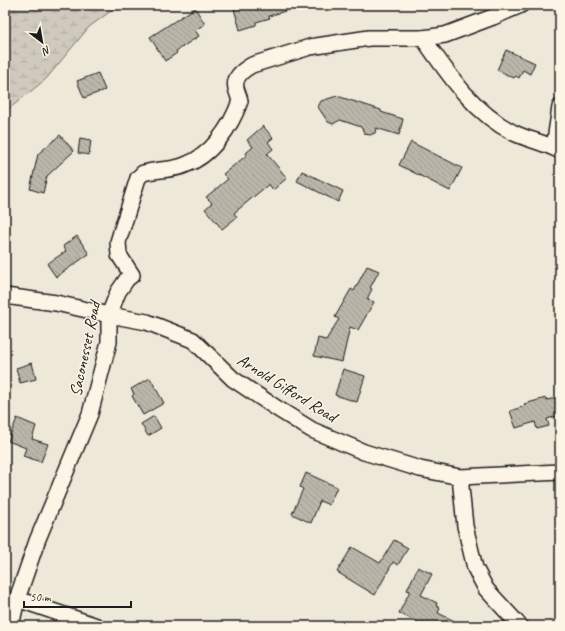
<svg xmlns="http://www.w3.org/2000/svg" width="565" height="631" font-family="Caveat,sans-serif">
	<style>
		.wetland { fill: url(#wetland-marsh); stroke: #76736c }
		.building { fill: url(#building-back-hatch); stroke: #1c1c1c }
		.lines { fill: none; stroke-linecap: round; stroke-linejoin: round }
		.street-casing { stroke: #1c1c1c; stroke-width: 18 }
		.street { stroke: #fcf5e5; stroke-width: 15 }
		.labels { text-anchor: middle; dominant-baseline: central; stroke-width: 3; stroke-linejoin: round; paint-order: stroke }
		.street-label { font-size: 17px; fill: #1c1c1c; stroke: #fcf5e5 }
	</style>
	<defs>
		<pattern id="wetland-marsh" width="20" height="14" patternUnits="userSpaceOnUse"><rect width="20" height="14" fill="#cfcabd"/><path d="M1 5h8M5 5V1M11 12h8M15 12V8" fill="none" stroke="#b1ada2"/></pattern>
		<pattern id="building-back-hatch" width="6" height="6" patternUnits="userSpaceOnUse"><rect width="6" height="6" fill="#bab6aa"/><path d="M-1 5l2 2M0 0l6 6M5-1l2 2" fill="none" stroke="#9f9c92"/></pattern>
	</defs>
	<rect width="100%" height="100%" fill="#eee8d9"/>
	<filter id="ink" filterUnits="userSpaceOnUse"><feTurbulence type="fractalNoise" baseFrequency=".025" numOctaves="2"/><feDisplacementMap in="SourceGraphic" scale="8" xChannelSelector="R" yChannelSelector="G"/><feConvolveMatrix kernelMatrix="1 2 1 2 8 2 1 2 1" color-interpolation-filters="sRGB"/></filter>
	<g filter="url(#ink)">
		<polygon class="wetland" points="5,5 119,5 89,27 46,79 5,112"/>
		<g class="building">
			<polygon points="233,5 294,5 295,8 269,16 270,18 256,22 256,25 240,30"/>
			<polygon points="195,8 205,24 195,30 199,36 176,51 177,53 165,61 150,37"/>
			<polygon points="506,50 535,63 530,74 523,70 519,78 516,76 514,78 497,70"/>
			<polygon points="98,73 105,90 84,98 77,81"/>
			<polygon points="337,96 381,110 381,112 403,119 399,135 376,128 375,133 370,135 365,134 361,127 340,120 333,124 328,122 318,107 321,101"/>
			<polygon points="263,126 273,138 268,142 273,149 267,154 287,178 273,190 269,184 234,213 237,217 222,229 205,209 212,203 206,197 228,179 223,174 247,155 246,153 253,147 247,140"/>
			<polygon points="60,135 74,151 47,176 43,193 30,189 38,154"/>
			<polygon points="80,138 91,140 89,155 78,153"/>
			<polygon points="411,142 462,168 450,191 399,165"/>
			<polygon points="302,171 343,191 338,202 297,181"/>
			<polygon points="77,236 89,254 56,277 47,264 66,251 63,246"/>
			<polygon points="367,266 379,271 370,288 372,289 367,299 374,302 358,330 350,327 342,362 314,356 318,338 326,340 339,319 335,317 351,289 354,291"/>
			<polygon points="32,363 36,379 20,383 16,368"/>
			<polygon points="343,369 365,376 357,402 335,395"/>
			<polygon points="150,378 164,403 143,415 132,396 134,394 131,389"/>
			<polygon points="560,397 560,415 547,419 549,426 537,429 535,422 516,428 510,411 525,406 524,404 546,398 547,400"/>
			<polygon points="154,416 161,428 148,436 141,424"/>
			<polygon points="17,418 36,426 32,439 48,444 41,462 23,456 26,448 8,441"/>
			<polygon points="306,473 337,487 329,505 320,501 311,523 292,514 303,489 300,487"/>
			<polygon points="394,540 408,548 398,565 393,562 375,595 337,572 352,547 380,563"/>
			<polygon points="418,567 432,574 421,595 437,603 436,606 440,608 438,613 465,626 425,626 399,613 410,591 407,590"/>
		</g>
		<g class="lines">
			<g class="street-casing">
				<g id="street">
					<path d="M 423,38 C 448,74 474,113 514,133 C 529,140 546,143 560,151"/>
					<polyline points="554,147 560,107"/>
					<polyline points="5,296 56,303 109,315 147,322 193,340 233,379 278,409 312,430 364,452 420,469 460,477 560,472"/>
					<polyline points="460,477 465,526 475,568 486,589 520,626"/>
					<polyline points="17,599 97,626"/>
					<path d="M 11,626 L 17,599 L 37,541 L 90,414 L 109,342 L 109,315 L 118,292 L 127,279 L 132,275 L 119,255 L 118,242 L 138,178 L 143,173 L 148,172 C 161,169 174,170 185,165 C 211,156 231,127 240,101 C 239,96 237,93 236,88 C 233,77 243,70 252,65 L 310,47 L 369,38 L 423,38 L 445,35 L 493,17 L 521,5"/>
				</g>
			</g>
			<use href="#street" class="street"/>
		</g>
	</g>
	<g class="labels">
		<g class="street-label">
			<text transform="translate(85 349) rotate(-78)">Saconesset Road</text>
			<text transform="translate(287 388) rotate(32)">Arnold Gifford Road</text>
		</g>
	</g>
	<rect width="565" height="631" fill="none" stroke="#fcf5e5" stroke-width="20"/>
	<rect x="10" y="10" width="545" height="611" fill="none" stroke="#1c1c1c" stroke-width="1.5" filter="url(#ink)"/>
	<g transform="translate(42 42) rotate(149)" stroke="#fcf5e5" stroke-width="3" paint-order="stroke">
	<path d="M0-3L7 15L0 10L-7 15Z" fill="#1c1c1c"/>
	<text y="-6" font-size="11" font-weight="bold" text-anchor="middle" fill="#1c1c1c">N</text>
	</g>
	<path d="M24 601v6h107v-6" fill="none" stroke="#1c1c1c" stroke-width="2"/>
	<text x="30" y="601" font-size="12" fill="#1c1c1c" stroke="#fcf5e5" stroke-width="3" paint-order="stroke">50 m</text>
</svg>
